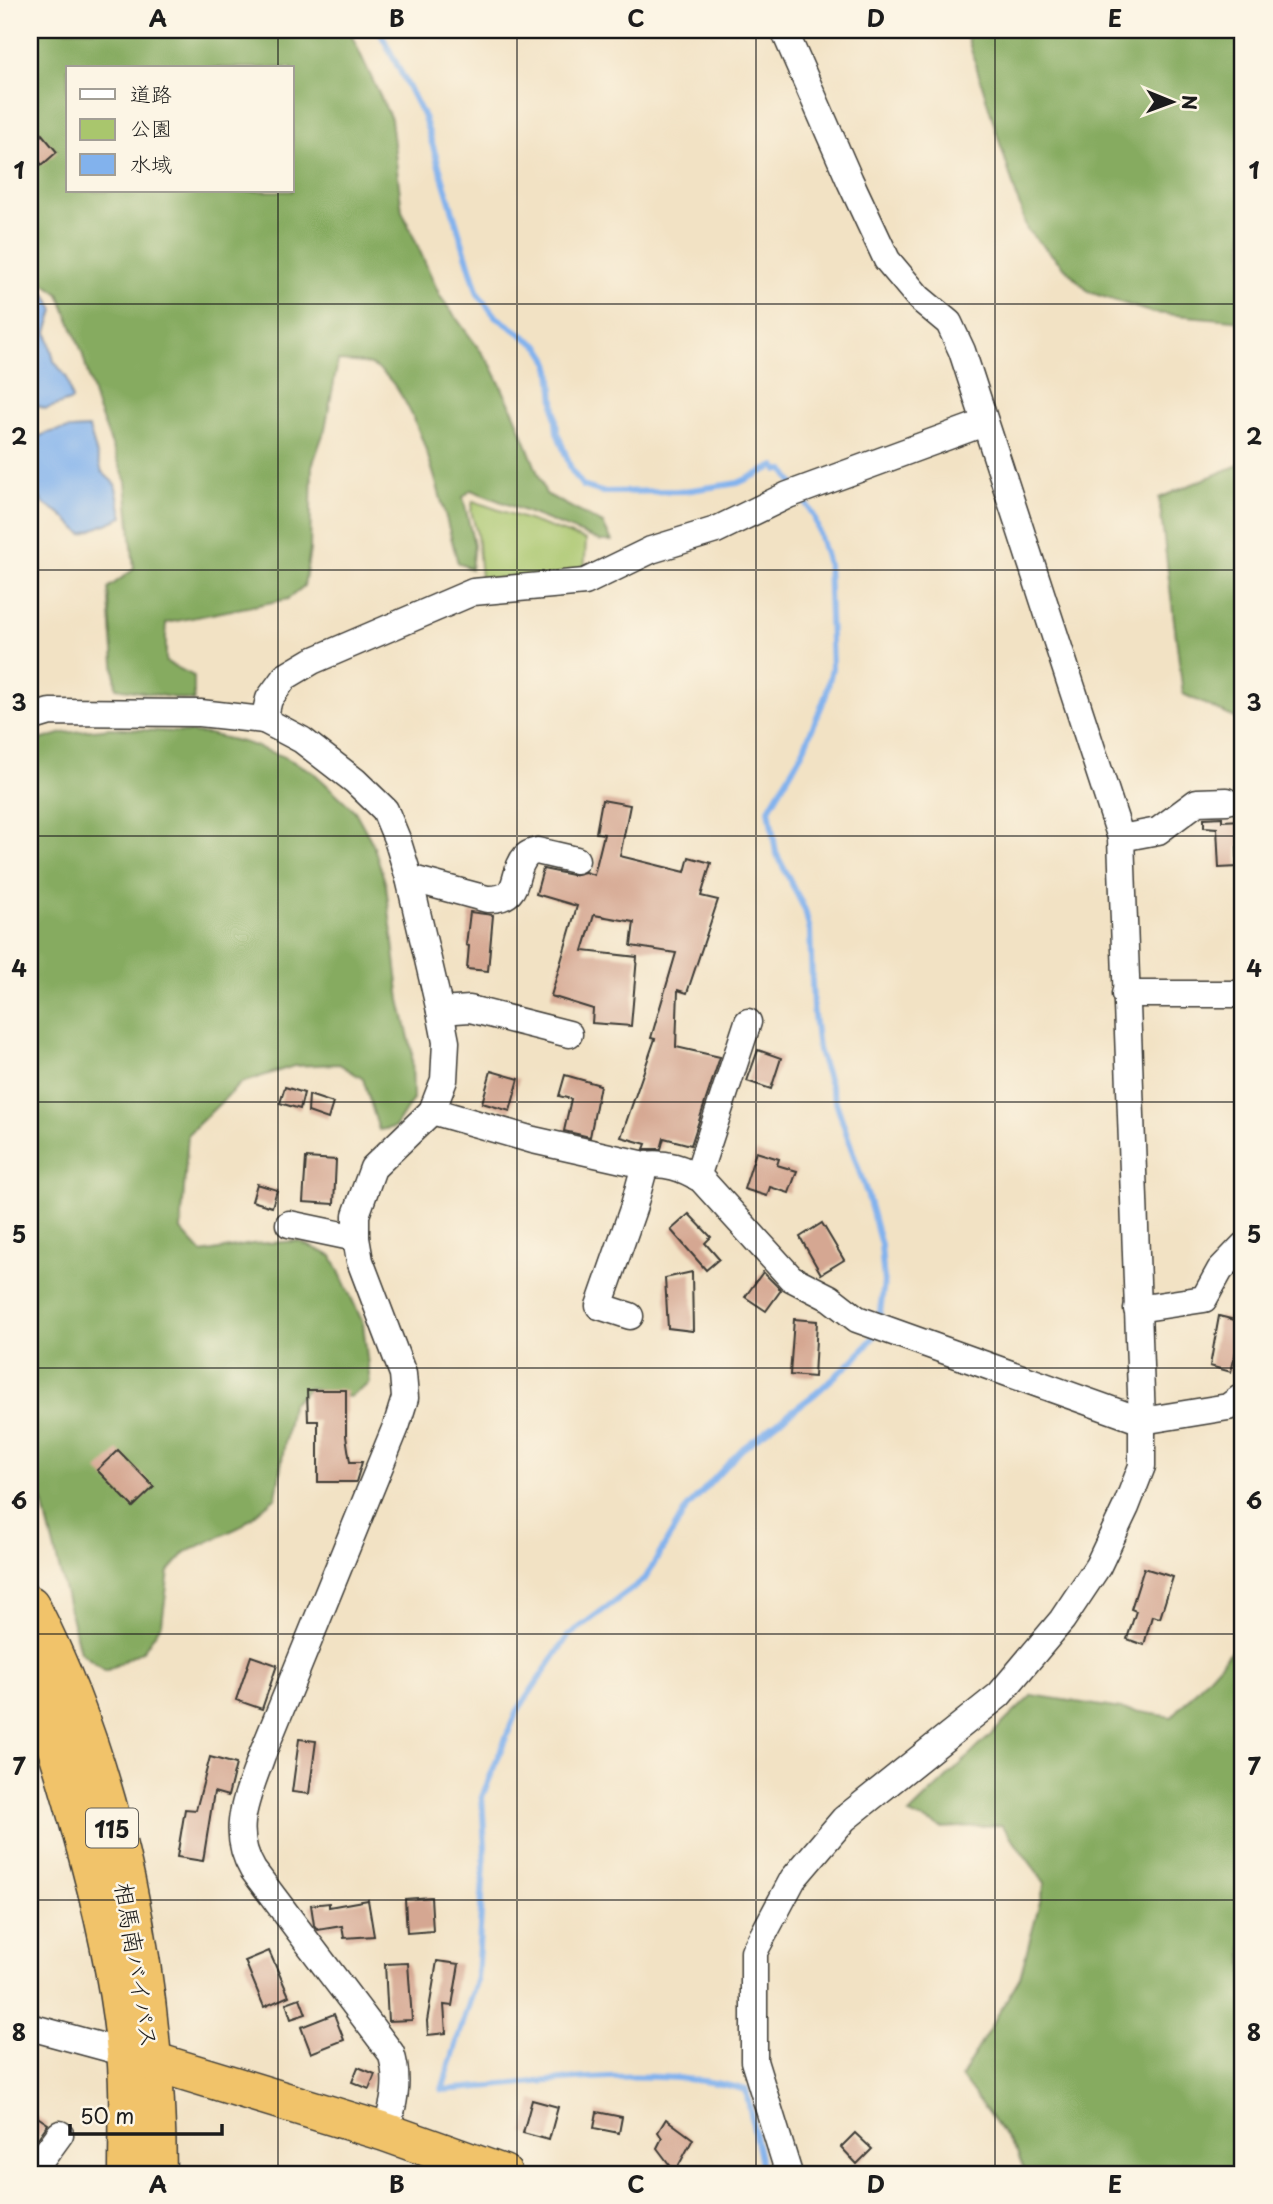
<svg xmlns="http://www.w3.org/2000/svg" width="1273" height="2204" font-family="'Playpen Sans','Klee One',sans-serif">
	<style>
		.green { fill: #a9c66d; stroke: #627144; stroke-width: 2 }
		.forest { fill: #86ab60; stroke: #51643e; stroke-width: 2; fill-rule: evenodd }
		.water { fill: #82b2ed; stroke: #4f6784; stroke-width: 2 }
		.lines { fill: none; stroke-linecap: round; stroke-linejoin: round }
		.stream { stroke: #82b2ed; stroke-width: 6 }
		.building { fill: #d5a792 }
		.minor-casing { stroke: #3c3a35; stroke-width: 29 }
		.highway-casing { stroke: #3c3a35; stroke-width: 41 }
		.minor { stroke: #fff; stroke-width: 26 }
		.highway { stroke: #f1c36a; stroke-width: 38 }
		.grid { fill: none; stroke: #1c1c1c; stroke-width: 2; stroke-opacity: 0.55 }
		.labels { text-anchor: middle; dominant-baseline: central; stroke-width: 5; stroke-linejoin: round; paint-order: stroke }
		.shield { fill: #fcf5e5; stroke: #5f5d58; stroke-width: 2 }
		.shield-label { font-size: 23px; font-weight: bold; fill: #1c1c1c }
		.street-label { font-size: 24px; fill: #1c1c1c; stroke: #fcf5e5 }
		.neatline { fill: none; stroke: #1c1c1c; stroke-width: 2.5 }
		.grid-label { font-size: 23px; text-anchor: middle; font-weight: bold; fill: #1c1c1c }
	</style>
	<rect width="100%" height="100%" fill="#fcf5e5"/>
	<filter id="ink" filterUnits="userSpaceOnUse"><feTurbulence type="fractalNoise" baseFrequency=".0143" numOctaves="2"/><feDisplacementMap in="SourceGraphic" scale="14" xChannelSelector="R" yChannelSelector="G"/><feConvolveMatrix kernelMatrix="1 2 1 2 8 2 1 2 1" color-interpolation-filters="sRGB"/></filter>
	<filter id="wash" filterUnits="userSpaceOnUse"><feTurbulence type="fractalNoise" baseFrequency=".00686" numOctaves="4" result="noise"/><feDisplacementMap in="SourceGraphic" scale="28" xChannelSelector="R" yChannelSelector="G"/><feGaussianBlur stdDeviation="1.57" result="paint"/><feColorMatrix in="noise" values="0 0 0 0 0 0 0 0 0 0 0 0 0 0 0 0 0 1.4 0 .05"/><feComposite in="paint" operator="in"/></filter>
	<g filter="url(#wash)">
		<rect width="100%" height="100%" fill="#f2e2c4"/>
		<polygon class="green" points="473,501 586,540 584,578 481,578 477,534 471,511"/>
		<g class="forest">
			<path d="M 30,30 L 349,30 L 391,119 L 402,211 L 440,296 L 491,365 L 515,415 L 546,494 L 603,524 L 612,541 L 601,541 L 471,490 L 463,497 L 474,545 L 471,569 L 458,563 C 444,514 420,393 375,367 C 364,361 350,362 338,361 L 325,429 L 312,466 L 310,550 L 304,586 L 288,599 L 166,623 L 166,662 L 194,676 L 194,701 L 116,688 L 108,588 L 134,569 L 126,482 L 96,404 L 82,352 L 59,294 L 45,284 L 30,285 ZM 68,68 L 292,68 L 292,191 L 68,191 Z"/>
			<polygon points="965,30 1243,30 1243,321 1153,313 1089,292 1027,230"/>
			<polygon points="1243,463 1243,722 1183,694 1159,498"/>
			<polygon points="111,728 209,734 246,743 282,756 312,771 355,811 373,844 386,885 400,1000 412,1051 413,1099 395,1127 379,1130 363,1079 339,1064 294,1066 241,1083 188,1134 181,1230 202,1253 252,1244 298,1241 332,1256 363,1323 370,1383 350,1397 309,1388 291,1405 276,1497 240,1527 186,1552 169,1571 162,1623 144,1650 106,1671 80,1652 43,1503 30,1476 30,743 63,733"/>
			<polygon points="1243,1638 1243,2174 1026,2174 1017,2152 961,2077 1020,1977 1045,1883 1002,1825 942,1828 909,1814 1032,1695 1172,1717"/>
		</g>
		<g class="water">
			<polygon points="46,294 54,310 47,332 54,361 67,378 72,400 46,409 32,404 30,400 30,328"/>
			<path d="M 89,428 L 102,472 L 115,484 L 123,517 L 82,534 L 61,514 L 44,504 L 30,487 L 30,442 C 46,429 69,429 89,428 Z"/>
		</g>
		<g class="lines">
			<g class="stream">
				<polyline points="379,30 424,117 478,294 495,316 540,347 547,358 551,370 557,432 572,471 583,486 602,492 685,491 738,483 775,466 778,470 784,470 794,485"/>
				<polyline points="802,497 814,516 828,564 832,668 826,695 802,753 769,809 776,853 805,910 810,931 813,1007 818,1049 868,1197 881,1245 884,1283 879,1319"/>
				<path d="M 763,2174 L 746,2090 C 651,2063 540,2084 442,2090 L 477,1978 L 485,1847 L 482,1797 L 516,1713 L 568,1636 L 645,1579 L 686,1509 L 742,1449 L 815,1394 L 856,1358 L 877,1333"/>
			</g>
		</g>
		<g id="blocks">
			<g class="building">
				<polygon points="30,120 57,152 42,165 30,151"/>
				<polygon points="602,800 630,805 620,856 685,872 689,857 711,863 701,896 718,900 687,993 678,990 676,1047 720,1057 691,1145 664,1138 661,1149 644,1149 646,1144 621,1137 655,1039 651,1038 676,953 631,946 634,922 594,915 583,951 637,957 631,1026 592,1023 593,1009 551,996 577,906 536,894 543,869 572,875 585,872 594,875 604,834 596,833"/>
				<polygon points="1222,817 1222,821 1243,820 1243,846 1237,847 1238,867 1219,868 1217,828 1204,827 1204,818"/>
				<polygon points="470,912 493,915 488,971 467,969 469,946 466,945"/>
				<polygon points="758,1050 781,1058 771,1089 747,1081"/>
				<polygon points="491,1071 519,1079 510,1111 482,1103"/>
				<polygon points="565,1075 600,1085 590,1137 564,1131 571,1099 559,1096"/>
				<polygon points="285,1087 304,1093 300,1109 280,1103"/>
				<polygon points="309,1095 333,1103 328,1119 308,1112"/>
				<polygon points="756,1152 779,1159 777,1165 797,1171 789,1193 770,1187 767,1196 744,1189"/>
				<polygon points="306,1158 336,1160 334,1204 303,1202"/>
				<polygon points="257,1184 277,1190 272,1207 252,1201"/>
				<polygon points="689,1214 711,1237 705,1243 719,1259 706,1270 671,1230"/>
				<polygon points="822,1223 844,1260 821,1274 800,1237"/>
				<polygon points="692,1272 693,1331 668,1328 665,1278"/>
				<polygon points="763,1272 781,1290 766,1311 745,1297"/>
				<polygon points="1219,1316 1243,1322 1231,1372 1210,1366"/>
				<polygon points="794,1319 817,1321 814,1377 790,1375"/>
				<polygon points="307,1390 346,1390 346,1436 350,1462 362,1462 356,1482 318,1482 318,1421 308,1421"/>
				<polygon points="118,1450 154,1487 133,1507 97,1470"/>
				<polygon points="1144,1568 1173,1577 1160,1618 1152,1616 1144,1645 1127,1639 1136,1611 1131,1609"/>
				<polygon points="251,1656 277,1665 262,1709 236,1700"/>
				<polygon points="299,1739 316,1741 309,1794 292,1792"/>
				<polygon points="210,1757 236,1764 228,1796 214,1792 203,1861 177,1857 185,1809 196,1810"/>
				<polygon points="431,1897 433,1931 407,1933 405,1899"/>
				<polygon points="368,1900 374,1936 344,1938 342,1926 318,1930 314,1925 311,1905 329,1903 329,1907"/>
				<polygon points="269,1951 289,1996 264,2007 245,1961"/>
				<polygon points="437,1961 459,1964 452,2006 444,2005 446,2033 428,2035 427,2021"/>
				<polygon points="408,1963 412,2020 388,2021 385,1964"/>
				<polygon points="300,1998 306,2014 291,2019 286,2003"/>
				<polygon points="334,2014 344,2040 311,2053 301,2027"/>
				<polygon points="358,2067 375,2074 369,2089 352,2082"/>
				<polygon points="532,2100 558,2107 549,2140 523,2133"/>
				<polygon points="30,2112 48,2124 30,2149"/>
				<polygon points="597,2112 622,2117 619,2133 594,2128"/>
				<polygon points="666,2119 693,2139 675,2172 657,2148 662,2138 658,2132"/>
				<polygon points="855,2133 872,2149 857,2164 841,2147"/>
			</g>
		</g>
	</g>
	<g filter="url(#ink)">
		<use href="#blocks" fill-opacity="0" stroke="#3c3a35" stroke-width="2"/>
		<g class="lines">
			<g class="minor-casing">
				<g id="minor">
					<polyline points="784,30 850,181 887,260 919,298 949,323 962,351 1121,838 1142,1421 1142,1466 1126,1507 1098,1566 1062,1620 999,1695 844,1819 793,1879 754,1952 754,2061 789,2174"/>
					<polyline points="30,718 50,712 200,713 264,720"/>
					<polyline points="1121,838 1158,831 1197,802 1227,801"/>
					<path d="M 409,878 L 487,899 C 524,900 510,873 526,856 C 529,853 533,852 537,851 L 576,860"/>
					<polyline points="1125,994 1243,994"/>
					<polyline points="440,1011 470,1009 569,1034"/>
					<path d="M 432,1111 L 533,1140 L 645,1165 C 666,1162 683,1168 701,1179 L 791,1278 L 830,1298 L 857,1319 L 1142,1421 L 1228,1407 L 1243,1396"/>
					<polyline points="697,1177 748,1022"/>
					<polyline points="289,1224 356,1238"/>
					<polyline points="1137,1309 1204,1299 1220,1270 1243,1246"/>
					<polyline points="630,1316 599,1306 633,1209 645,1165"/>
					<polyline points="30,2027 126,2053"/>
					<path d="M 385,2132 C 394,2106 400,2080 391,2053 L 253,1870 C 229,1830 248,1796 262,1755 L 397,1424 L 405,1398 L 403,1374 L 360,1261 L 356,1238 L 356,1215 L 373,1168 L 432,1111 L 444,1080 L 446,1042 L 440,1011 L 409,878 L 397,839 L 385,810 L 355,781 L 302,740 L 264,720 L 269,699 L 285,677 L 312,661 L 473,592 L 585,582 L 651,550 L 716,530 L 788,495 L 984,423"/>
					<polyline points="31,2174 60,2134"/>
				</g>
			</g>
			<g class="highway-casing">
				<g id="highway">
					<path d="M 30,1605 C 118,1777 156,1982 157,2174"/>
					<path d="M 30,1672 C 51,1725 67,1779 82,1834 C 102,1905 119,1978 126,2052 C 130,2092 128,2134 128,2174"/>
					<polyline points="132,2055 385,2132 503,2174"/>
				</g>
			</g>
			<use href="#minor" class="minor"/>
			<use href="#highway" class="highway"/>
		</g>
	</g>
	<path class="grid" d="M 278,30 L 278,68M 517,30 L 517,2174M 756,30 L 756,2174M 995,30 L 995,2174M 278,191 L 278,2174M 30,304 L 1243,304M 30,570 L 1243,570M 30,836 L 1243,836M 30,1102 L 1243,1102M 30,1368 L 1243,1368M 30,1634 L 1243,1634M 30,1900 L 1243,1900"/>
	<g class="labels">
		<rect class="shield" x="86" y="1808.5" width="52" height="39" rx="5"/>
		<g class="shield-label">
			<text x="112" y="1828">115</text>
		</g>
		<g class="street-label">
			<text transform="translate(138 1965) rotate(81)">相馬南バイパス</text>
		</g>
	</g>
	<rect width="1273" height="2204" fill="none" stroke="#fcf5e5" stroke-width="77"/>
	<rect x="66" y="66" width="228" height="126" fill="#fcf5e5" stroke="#a29e95" stroke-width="2"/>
	<rect x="80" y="89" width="35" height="10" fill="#ffffff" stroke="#a29e95" stroke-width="2"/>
	<text x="130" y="102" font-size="21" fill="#1c1c1c">道路</text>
	<rect x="80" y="119" width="35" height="21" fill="#a9c66d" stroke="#a29e95" stroke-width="2"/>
	<text x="130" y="136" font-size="21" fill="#1c1c1c">公園</text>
	<rect x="80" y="154" width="35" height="21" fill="#82b2ed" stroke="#a29e95" stroke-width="2"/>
	<text x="130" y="172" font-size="21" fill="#1c1c1c">水域</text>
	<g transform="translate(1172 102) rotate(91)" stroke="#fcf5e5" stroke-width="5" paint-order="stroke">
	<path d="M0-5L12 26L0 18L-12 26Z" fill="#1c1c1c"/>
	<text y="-10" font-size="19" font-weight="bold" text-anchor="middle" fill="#1c1c1c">N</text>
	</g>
	<path d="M70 2124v10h152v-10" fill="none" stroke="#1c1c1c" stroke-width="3.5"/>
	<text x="80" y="2124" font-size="21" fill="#1c1c1c" stroke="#fcf5e5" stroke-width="5" paint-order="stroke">50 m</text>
	<rect x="38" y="38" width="1196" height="2128" class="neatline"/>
	<g class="grid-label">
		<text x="158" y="27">A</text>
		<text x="397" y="27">B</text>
		<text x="636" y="27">C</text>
		<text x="876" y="27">D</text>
		<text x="1115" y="27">E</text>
		<text x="19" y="179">1</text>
		<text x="1254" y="179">1</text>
		<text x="19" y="445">2</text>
		<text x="1254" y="445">2</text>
		<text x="19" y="711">3</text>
		<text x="1254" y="711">3</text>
		<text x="19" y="977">4</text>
		<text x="1254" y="977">4</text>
		<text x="19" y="1243">5</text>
		<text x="1254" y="1243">5</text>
		<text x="19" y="1509">6</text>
		<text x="1254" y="1509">6</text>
		<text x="19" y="1775">7</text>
		<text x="1254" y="1775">7</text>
		<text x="19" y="2041">8</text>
		<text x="1254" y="2041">8</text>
		<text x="158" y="2193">A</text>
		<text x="397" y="2193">B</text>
		<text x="636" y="2193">C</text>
		<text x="876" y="2193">D</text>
		<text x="1115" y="2193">E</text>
	</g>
</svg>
